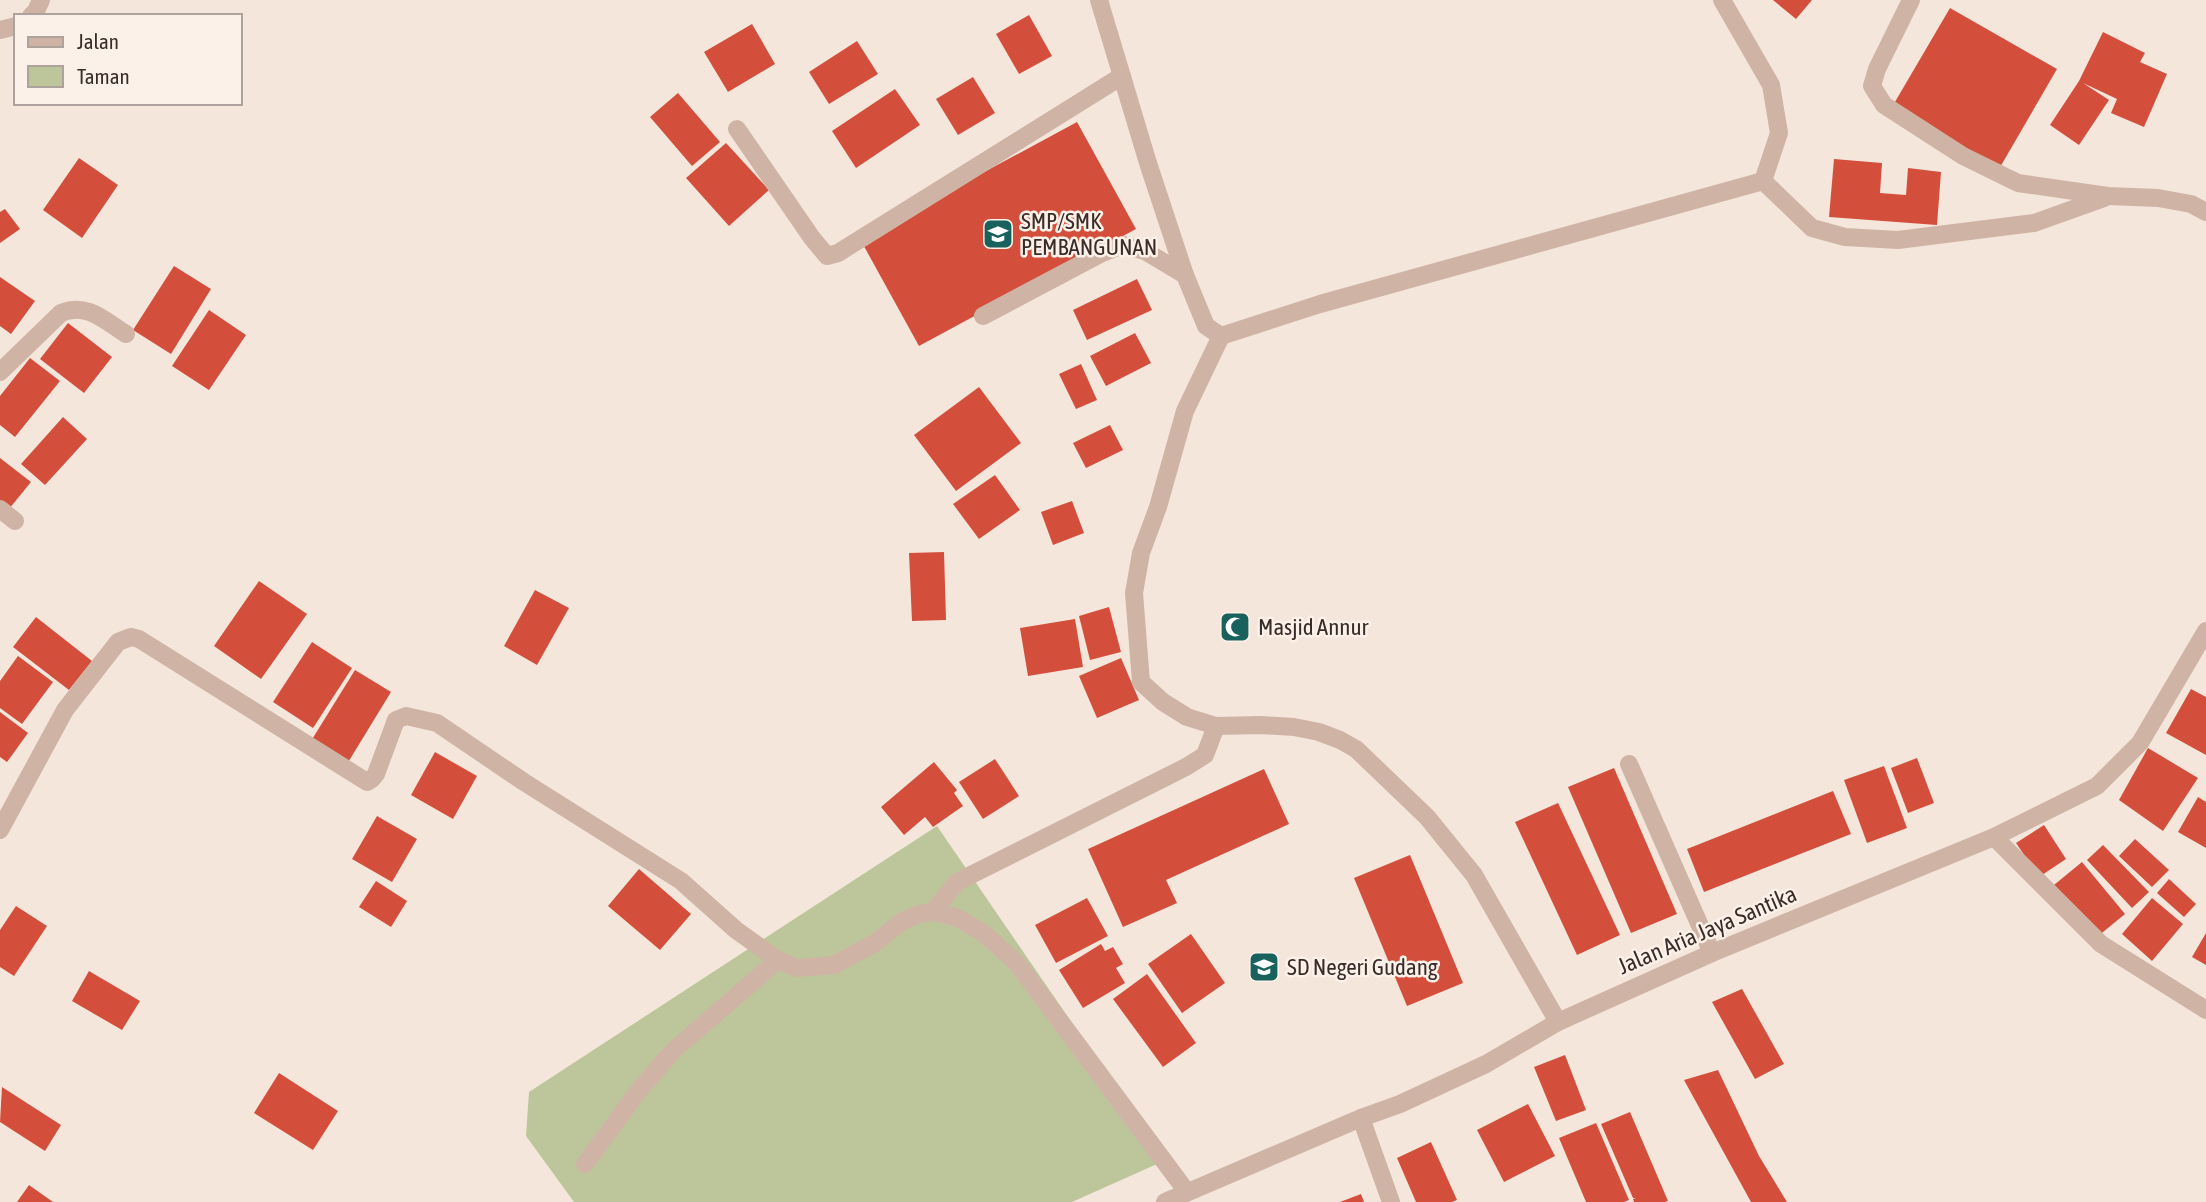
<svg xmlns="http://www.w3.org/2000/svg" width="2206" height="1202" font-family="'Asap Condensed',sans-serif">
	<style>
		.green { fill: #bcc69a }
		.building { fill: #d34f3c }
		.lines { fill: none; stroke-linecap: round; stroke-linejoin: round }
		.minor { stroke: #cfb4a6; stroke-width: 18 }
		.labels { text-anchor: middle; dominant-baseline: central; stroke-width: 5; stroke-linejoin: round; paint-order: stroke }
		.poi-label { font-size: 23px; fill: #3a2c28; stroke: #fcf1e9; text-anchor: start }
		.street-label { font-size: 23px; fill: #3a2c28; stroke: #fcf1e9 }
	</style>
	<rect width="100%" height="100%" fill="#f5e6dc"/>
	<polygon class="green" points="937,826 1166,1160 1072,1202 574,1202 526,1136 529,1092"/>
	<g class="building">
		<polygon points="1773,0 1812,0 1796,19"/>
		<polygon points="1950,8 2057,69 1999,169 1892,107"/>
		<polygon points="1029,15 1052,56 1019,74 996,34"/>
		<polygon points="752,24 775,64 728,92 704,52"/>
		<polygon points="2103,32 2145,53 2140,62 2167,74 2144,127 2111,113 2117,99 2083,83 2109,100 2079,145 2050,125 2079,81"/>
		<polygon points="857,41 878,74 829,104 809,72"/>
		<polygon points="973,77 995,113 958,135 936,99"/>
		<polygon points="895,89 920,125 856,168 832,131"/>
		<polygon points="678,93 720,142 692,166 650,117"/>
		<polygon points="1077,122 1136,229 919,346 860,239"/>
		<polygon points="726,143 769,190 729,226 686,178"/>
		<polygon points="79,158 118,185 82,238 43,210"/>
		<polygon points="1834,159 1882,163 1880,193 1906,195 1908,168 1941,172 1937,225 1829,217"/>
		<polygon points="5,209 20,229 0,243 0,212"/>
		<polygon points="174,266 211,289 171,354 133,330"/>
		<polygon points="0,277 35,301 11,334 0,326"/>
		<polygon points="1137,279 1152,310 1087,340 1073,310"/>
		<polygon points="209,310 246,335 209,390 172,366"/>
		<polygon points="68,323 112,357 84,393 40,359"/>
		<polygon points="1135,333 1151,363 1106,386 1090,356"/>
		<polygon points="30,358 60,381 15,437 0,425 0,396"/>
		<polygon points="1081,364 1097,400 1076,409 1059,374"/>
		<polygon points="979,387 1021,443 956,491 914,435"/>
		<polygon points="63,417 87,439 45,485 21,464"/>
		<polygon points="1110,425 1123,450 1086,468 1073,443"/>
		<polygon points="0,458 31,482 9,509 0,502"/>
		<polygon points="995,475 1020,510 979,539 953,504"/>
		<polygon points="1072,501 1084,533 1053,545 1041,512"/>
		<polygon points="944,552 946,620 912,621 909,553"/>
		<polygon points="259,581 307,614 261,679 214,646"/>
		<polygon points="535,590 569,608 537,665 504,646"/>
		<polygon points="1109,607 1121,652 1090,660 1079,616"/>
		<polygon points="36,617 92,661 69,690 13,647"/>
		<polygon points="1075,619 1083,667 1028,676 1020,628"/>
		<polygon points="312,642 352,668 313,728 273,702"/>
		<polygon points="18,656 53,682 22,724 0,708 0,681"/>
		<polygon points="1121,658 1139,700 1097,718 1079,676"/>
		<polygon points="355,670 391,692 347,764 311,741"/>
		<polygon points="2191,689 2206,697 2206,755 2166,733"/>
		<polygon points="0,712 28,733 7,762 0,757"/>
		<polygon points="2148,748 2198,778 2163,831 2119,800"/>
		<polygon points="435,752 477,776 453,819 411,795"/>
		<polygon points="1917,758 1934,803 1908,813 1891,768"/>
		<polygon points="995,759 1019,796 983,819 959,782"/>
		<polygon points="934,762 957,790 954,793 963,806 933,827 925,817 904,835 881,807"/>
		<polygon points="1884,766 1907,828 1867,843 1844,780"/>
		<polygon points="1614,768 1677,914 1631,933 1568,787"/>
		<polygon points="1264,769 1289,824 1166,880 1177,903 1123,927 1088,849"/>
		<polygon points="1833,791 1851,834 1704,892 1687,849"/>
		<polygon points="2198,797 2206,802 2206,848 2178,832"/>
		<polygon points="1558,803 1620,935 1577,955 1515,822"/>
		<polygon points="377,816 417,839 392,882 352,859"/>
		<polygon points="2044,825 2066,859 2039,877 2016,843"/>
		<polygon points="2135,839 2169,870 2152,887 2119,856"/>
		<polygon points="2103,845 2149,892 2132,908 2087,860"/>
		<polygon points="1410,855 1463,983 1407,1006 1354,878"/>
		<polygon points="2082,862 2125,914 2097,937 2054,885"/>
		<polygon points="639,869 691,914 660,950 608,906"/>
		<polygon points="2169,879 2196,904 2184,917 2157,893"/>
		<polygon points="376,881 407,901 391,927 359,907"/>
		<polygon points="1087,898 1108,936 1056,963 1035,925"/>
		<polygon points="2152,898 2183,924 2152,961 2122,934"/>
		<polygon points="16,906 47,926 14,976 0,967 0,930"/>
		<polygon points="2206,933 2206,965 2192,957"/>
		<polygon points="1191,934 1225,983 1182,1013 1148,964"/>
		<polygon points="1101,944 1105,951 1113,947 1123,964 1116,968 1125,983 1083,1008 1059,970"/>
		<polygon points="89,971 140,1001 122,1030 72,1001"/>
		<polygon points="1147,974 1196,1043 1163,1067 1113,999"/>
		<polygon points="1742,989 1784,1064 1755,1079 1712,1002"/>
		<polygon points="1565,1055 1586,1110 1556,1121 1534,1067"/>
		<polygon points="1718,1070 1759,1156 1787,1202 1751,1202 1684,1080"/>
		<polygon points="279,1073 338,1111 313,1150 254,1113"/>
		<polygon points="2,1087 61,1125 45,1151 0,1122"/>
		<polygon points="1528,1104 1555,1156 1504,1182 1477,1130"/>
		<polygon points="1630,1112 1668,1201 1665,1202 1634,1202 1633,1199 1636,1198 1633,1198 1601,1124"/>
		<polygon points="1596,1123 1629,1200 1624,1202 1586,1202 1559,1138"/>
		<polygon points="1431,1142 1457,1200 1452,1202 1416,1202 1397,1158"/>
		<polygon points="29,1185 53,1202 17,1202"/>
		<polygon points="1361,1194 1364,1202 1340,1202"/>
	</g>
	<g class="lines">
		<g class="minor">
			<polyline points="1099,0 1148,163 1185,275 1206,326 1221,336 1320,304 1763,181"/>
			<polyline points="1722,0 1771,85 1779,133 1763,181"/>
			<polyline points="1911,0 1877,69 1872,86 1884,105 1963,156 2018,183 2108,196 2158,198 2191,204 2206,212"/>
			<polyline points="31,16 36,11 41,0"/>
			<polyline points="0,30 16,26"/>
			<polyline points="737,129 812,238 827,256 838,253 1122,76"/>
			<polyline points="1763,181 1812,228 1845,237 1898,240 2034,223 2104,198"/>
			<polyline points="983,316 1102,253 1123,245 1145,251 1185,275"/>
			<polyline points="1221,336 1185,411 1158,507 1141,553 1134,593 1141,682 1163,702 1187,717 1216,726 1261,725 1294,727 1319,732 1340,740 1356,749 1427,817 1474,875 1558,1022"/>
			<path d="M 0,372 L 61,313 C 87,302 105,321 126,334"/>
			<polyline points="0,509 15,521"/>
			<polyline points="1629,764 1712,953"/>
			<polyline points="0,830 65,710 118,642 131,637 139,639 367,782 372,779 376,774 396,720 406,716 437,723 524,782 681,881 736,930 778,960 797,968 834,965 875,943 901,922 919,914 933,912 956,917 982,932 1016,962 1187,1192"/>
			<polyline points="1994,837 2101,944 2206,1010"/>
			<polyline points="933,912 957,882 1186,767 1205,755 1216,726"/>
			<polyline points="1361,1118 1391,1202"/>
			<polyline points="585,1164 640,1089 674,1050 778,960"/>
			<polyline points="1165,1202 1361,1118 1400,1104 1486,1064 1558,1022 1712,953 1994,837 2097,786 2140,743 2206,631"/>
		</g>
	</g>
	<defs>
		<g id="school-square" transform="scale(1.575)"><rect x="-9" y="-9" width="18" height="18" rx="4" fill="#18615d" stroke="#fcf1e9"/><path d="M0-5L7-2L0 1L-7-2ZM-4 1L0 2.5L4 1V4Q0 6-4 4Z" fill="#fff"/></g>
		<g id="mosque-square" transform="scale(1.575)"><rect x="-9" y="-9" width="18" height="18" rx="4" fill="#18615d" stroke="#fcf1e9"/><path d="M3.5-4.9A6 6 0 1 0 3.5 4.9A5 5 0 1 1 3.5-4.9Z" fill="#fff"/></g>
	</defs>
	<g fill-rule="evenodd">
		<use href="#school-square" x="998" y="234"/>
		<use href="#mosque-square" x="1235" y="627"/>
		<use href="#school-square" x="1264" y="967"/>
	</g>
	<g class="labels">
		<g class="poi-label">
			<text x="1021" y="221">SMP/SMK<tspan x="1021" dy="26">PEMBANGUNAN</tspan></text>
			<text x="1258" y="627">Masjid Annur</text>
			<text x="1287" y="967">SD Negeri Gudang</text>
		</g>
		<g class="street-label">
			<text transform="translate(1707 930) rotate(-23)">Jalan Aria Jaya Santika</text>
		</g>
	</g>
	<rect x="14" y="14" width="228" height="91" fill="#fcf1e9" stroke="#aea29c" stroke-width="2"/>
	<rect x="28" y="37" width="35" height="10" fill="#cfb4a6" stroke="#aea29c" stroke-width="2"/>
	<text x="77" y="49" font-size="21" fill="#3a2c28">Jalan</text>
	<rect x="28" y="66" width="35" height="21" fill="#bcc69a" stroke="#aea29c" stroke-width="2"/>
	<text x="77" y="84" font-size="21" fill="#3a2c28">Taman</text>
</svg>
